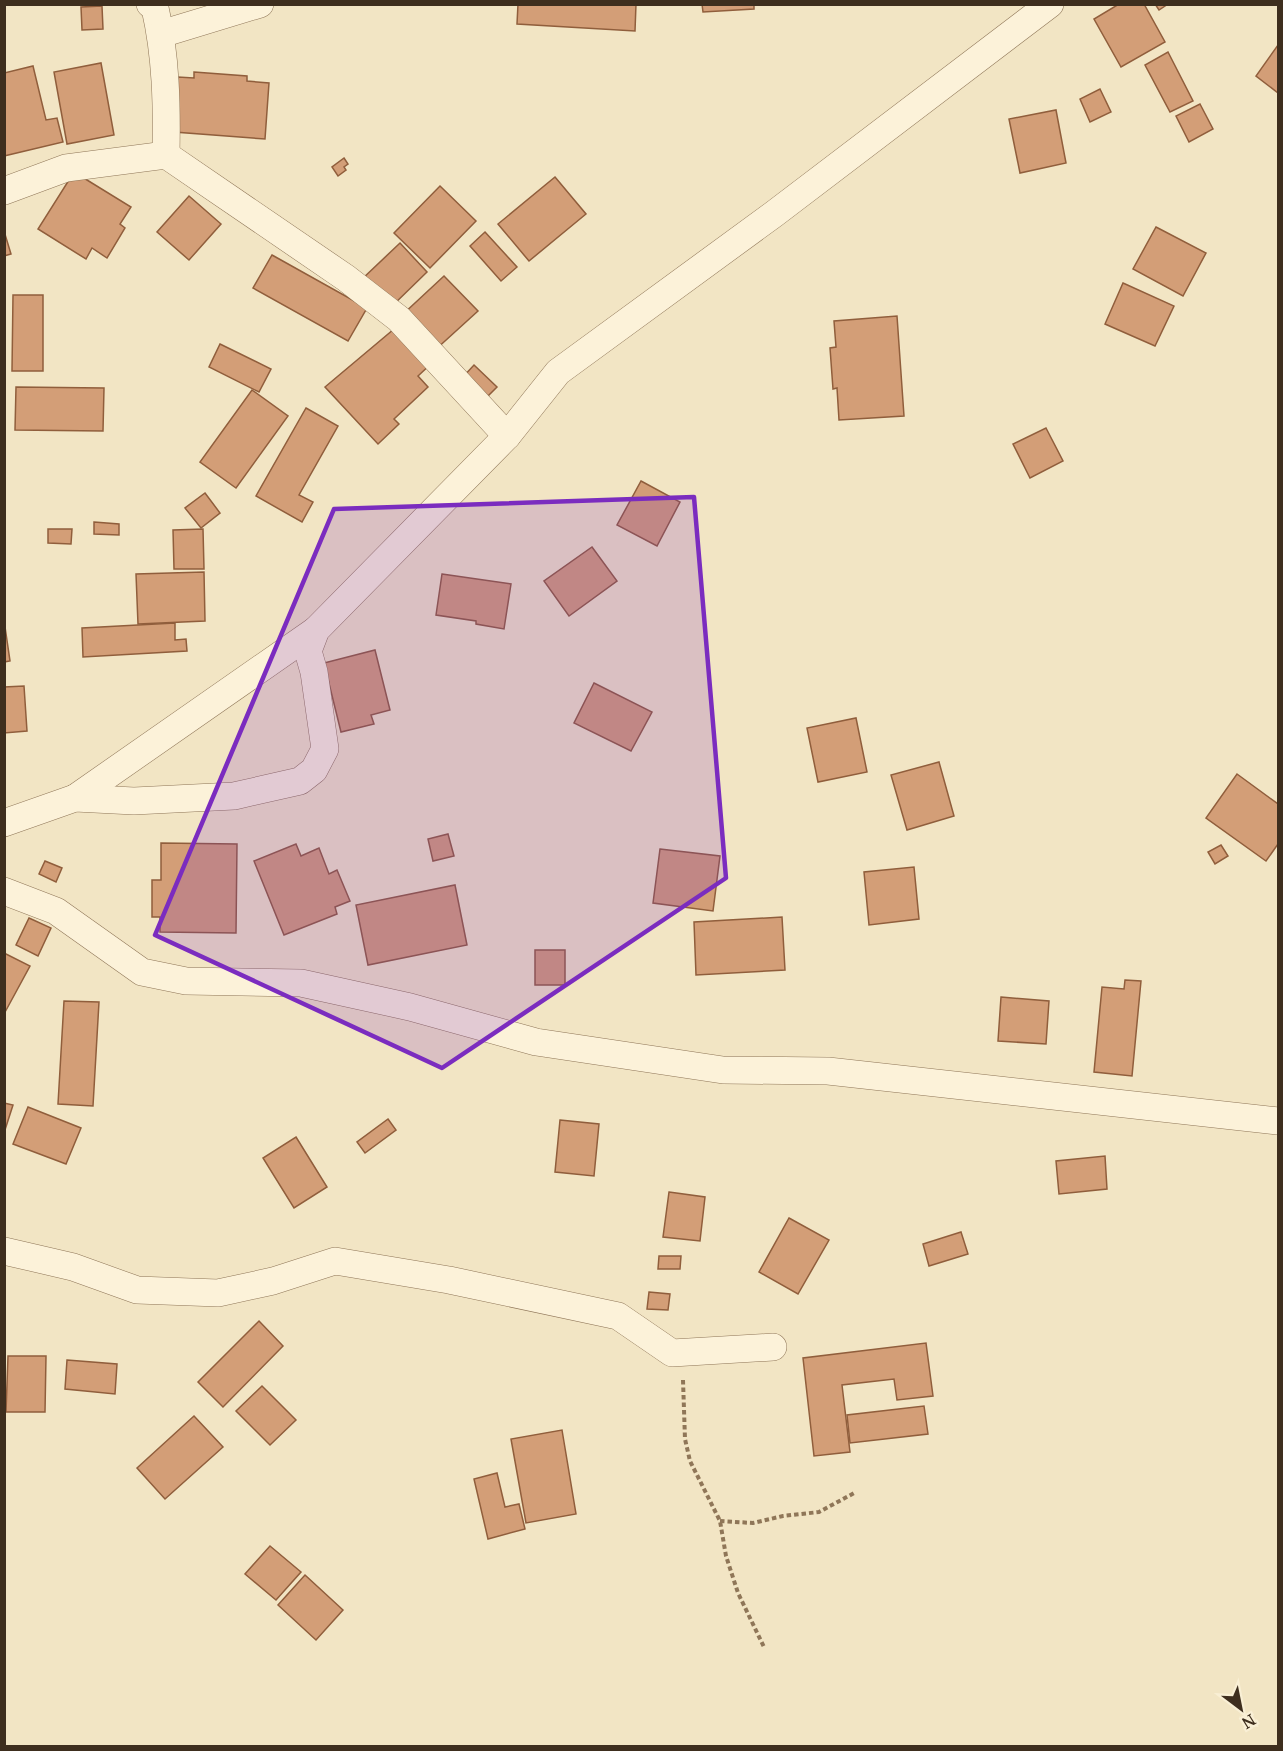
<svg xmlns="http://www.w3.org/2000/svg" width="1283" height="1751" font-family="'Noto Serif',serif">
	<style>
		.building { fill: #d39e77; stroke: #905e3c; stroke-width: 1.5 }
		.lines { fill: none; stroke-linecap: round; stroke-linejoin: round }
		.minor-casing { stroke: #8f7658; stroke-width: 28 }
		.path { stroke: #8f7658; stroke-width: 4; stroke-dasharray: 4.5 3; stroke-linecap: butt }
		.minor { stroke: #fcf2d9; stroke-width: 27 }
		.marked { fill: #7b2cbf; fill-opacity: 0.2; stroke: #7b2cbf; stroke-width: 4.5; stroke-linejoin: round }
	</style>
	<rect width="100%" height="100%" fill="#f2e5c4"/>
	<g class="building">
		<polygon points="518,4 636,4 635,31 517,24"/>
		<polygon points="702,4 754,4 754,9 703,12"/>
		<polygon points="1119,4 1144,4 1165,42 1121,67 1094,19"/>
		<polygon points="1155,4 1168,4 1159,10"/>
		<polygon points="102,6 103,29 82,30 81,7"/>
		<polygon points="1278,45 1278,93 1256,76"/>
		<polygon points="1168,52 1193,101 1170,112 1145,65"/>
		<polygon points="101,63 114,135 67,144 54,72"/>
		<polygon points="33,66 46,120 57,118 63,142 4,156 4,73"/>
		<polygon points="194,72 247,76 247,81 269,83 265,139 174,132 178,77 194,78"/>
		<polygon points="1100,89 1111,112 1090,122 1080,99"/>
		<polygon points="1200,104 1213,129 1189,142 1176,116"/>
		<polygon points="1056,110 1066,163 1020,173 1009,119"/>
		<polygon points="344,158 348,164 344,167 346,170 338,176 332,167"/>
		<polygon points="74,172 131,207 120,224 125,228 107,258 92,248 86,259 38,229"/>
		<polygon points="555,177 586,214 529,261 498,224"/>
		<polygon points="440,186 476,221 430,268 394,233"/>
		<polygon points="189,196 221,224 189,260 157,232"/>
		<polygon points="1156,227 1206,253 1183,296 1133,269"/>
		<polygon points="4,231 11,254 4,256"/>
		<polygon points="485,232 517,267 501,281 470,246"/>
		<polygon points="400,243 427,272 388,310 360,281"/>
		<polygon points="272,255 367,308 348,341 253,288"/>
		<polygon points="444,276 478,311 434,351 401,316"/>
		<polygon points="1123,283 1174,306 1155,346 1105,324"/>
		<polygon points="13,295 43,295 43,371 12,371"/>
		<polygon points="897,316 904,416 839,420 837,388 833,389 830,348 836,347 834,321"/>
		<polygon points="400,324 434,361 418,376 428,387 394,419 399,424 378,444 325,387"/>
		<polygon points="220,344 271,369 259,392 209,367"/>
		<polygon points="474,365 497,387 484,400 462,378"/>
		<polygon points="16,387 104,388 103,431 15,430"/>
		<polygon points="252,390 288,416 236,488 200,462"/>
		<polygon points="306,408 338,426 299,495 313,502 302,522 256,496"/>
		<polygon points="1046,428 1063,461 1030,478 1013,444"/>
		<polygon points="641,481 680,502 657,546 617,525"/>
		<polygon points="205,493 220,513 201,528 185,508"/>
		<polygon points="94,522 119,524 119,535 94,534"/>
		<polygon points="48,529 72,529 71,544 48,543"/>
		<polygon points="203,529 204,569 174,569 173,530"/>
		<polygon points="592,547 617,581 569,616 544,581"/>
		<polygon points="204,572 205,621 138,624 136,574"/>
		<polygon points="442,574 511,584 504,629 476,624 476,621 436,615"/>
		<polygon points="4,620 10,661 4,662"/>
		<polygon points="175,623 175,640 186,639 187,651 83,657 82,628"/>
		<polygon points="375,650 390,710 371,715 374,724 341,732 324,663"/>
		<polygon points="594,683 652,712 631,751 574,723"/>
		<polygon points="24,686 27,731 4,733 4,687"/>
		<polygon points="856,718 867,772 818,782 807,728"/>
		<polygon points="939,762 954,816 907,830 891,775"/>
		<polygon points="1237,774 1278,804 1278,844 1266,861 1206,818"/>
		<polygon points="448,834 454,856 433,861 428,839"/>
		<polygon points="161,843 237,844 236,933 160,932 160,917 152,917 152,880 161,880"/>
		<polygon points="296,844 301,856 319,848 329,874 337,870 350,901 335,907 337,914 284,935 254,861"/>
		<polygon points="1221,845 1228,856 1215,864 1208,852"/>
		<polygon points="660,849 720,856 713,911 653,903"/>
		<polygon points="45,861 62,868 56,882 39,874"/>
		<polygon points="914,867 919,919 869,925 864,872"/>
		<polygon points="455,885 467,945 368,965 356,905"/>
		<polygon points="782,917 785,970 696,975 694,922"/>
		<polygon points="29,918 51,928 38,956 16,945"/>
		<rect x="535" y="950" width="30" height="35"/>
		<polygon points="4,953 30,966 4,1014"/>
		<polygon points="1125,980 1141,981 1132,1076 1094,1072 1102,987 1124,989"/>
		<polygon points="1001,997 1049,1001 1046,1044 998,1041"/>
		<polygon points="64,1001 99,1002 93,1106 58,1104"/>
		<polygon points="4,1103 13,1105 4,1133"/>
		<polygon points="28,1107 81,1128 66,1164 13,1144"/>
		<polygon points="388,1119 396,1130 365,1153 357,1142"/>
		<polygon points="560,1120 599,1124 594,1176 555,1172"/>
		<polygon points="296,1137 327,1187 294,1208 263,1158"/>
		<polygon points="1105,1156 1107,1189 1059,1194 1056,1161"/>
		<polygon points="669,1192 705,1197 700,1241 663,1237"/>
		<polygon points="789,1218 829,1240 798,1294 759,1272"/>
		<polygon points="961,1232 968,1254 929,1266 923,1244"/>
		<polygon points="659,1256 681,1256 680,1269 658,1269"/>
		<polygon points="649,1292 670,1294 668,1310 647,1309"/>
		<polygon points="259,1321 283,1346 223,1407 198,1382"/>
		<polygon points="926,1343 933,1396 897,1400 894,1379 842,1385 850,1452 814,1456 803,1358"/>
		<polygon points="8,1356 46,1356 45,1412 6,1412"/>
		<polygon points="67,1360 117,1364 115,1394 65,1389"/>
		<polygon points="262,1386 296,1420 270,1445 236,1411"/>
		<polygon points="924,1406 928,1434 850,1443 847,1415"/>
		<polygon points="194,1416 223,1447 165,1499 137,1468"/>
		<polygon points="562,1430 576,1514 526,1523 511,1439"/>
		<polygon points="497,1473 505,1507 519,1504 525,1529 488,1539 474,1479"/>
		<polygon points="270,1546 301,1572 276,1600 245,1574"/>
		<polygon points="305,1575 343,1610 316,1640 278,1605"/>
	</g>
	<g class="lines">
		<g class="minor-casing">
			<g id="minor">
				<path d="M 150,4 L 155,8 C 166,56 167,105 166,155"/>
				<polyline points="161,34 260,4"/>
				<polyline points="4,191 66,168 166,155 346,278 399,319 507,436"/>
				<polyline points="75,798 316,630"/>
				<polyline points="4,823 75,798 134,801 234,796 300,781 314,770 325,749 314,672 308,651 316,630 507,436 558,372 774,214 1050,4"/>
				<polyline points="4,891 56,911 142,972 186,981 301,983 410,1007 536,1042 723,1070 828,1071 1278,1121"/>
				<polyline points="4,1251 73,1267 137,1290 218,1293 273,1281 335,1261 449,1280 618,1316 672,1353 773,1347"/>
			</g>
		</g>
		<g class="path">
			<polyline points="683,1380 685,1439 690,1461 720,1521 726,1556 738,1593 764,1647"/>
			<polyline points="720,1521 753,1523 783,1516 819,1512 856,1492"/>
		</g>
		<use href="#minor" class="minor"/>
	</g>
	<path class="marked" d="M 694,497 L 726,878 L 442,1068 L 155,935 L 334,509 Z"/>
	<rect width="1283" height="1751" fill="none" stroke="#3e2e1e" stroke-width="12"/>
	<g transform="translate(1241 1709) rotate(148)" stroke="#f9efd5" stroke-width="4.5" paint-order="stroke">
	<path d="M0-4.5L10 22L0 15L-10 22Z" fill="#3e2e1e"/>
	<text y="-9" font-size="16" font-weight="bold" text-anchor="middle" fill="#3e2e1e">N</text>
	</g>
</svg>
